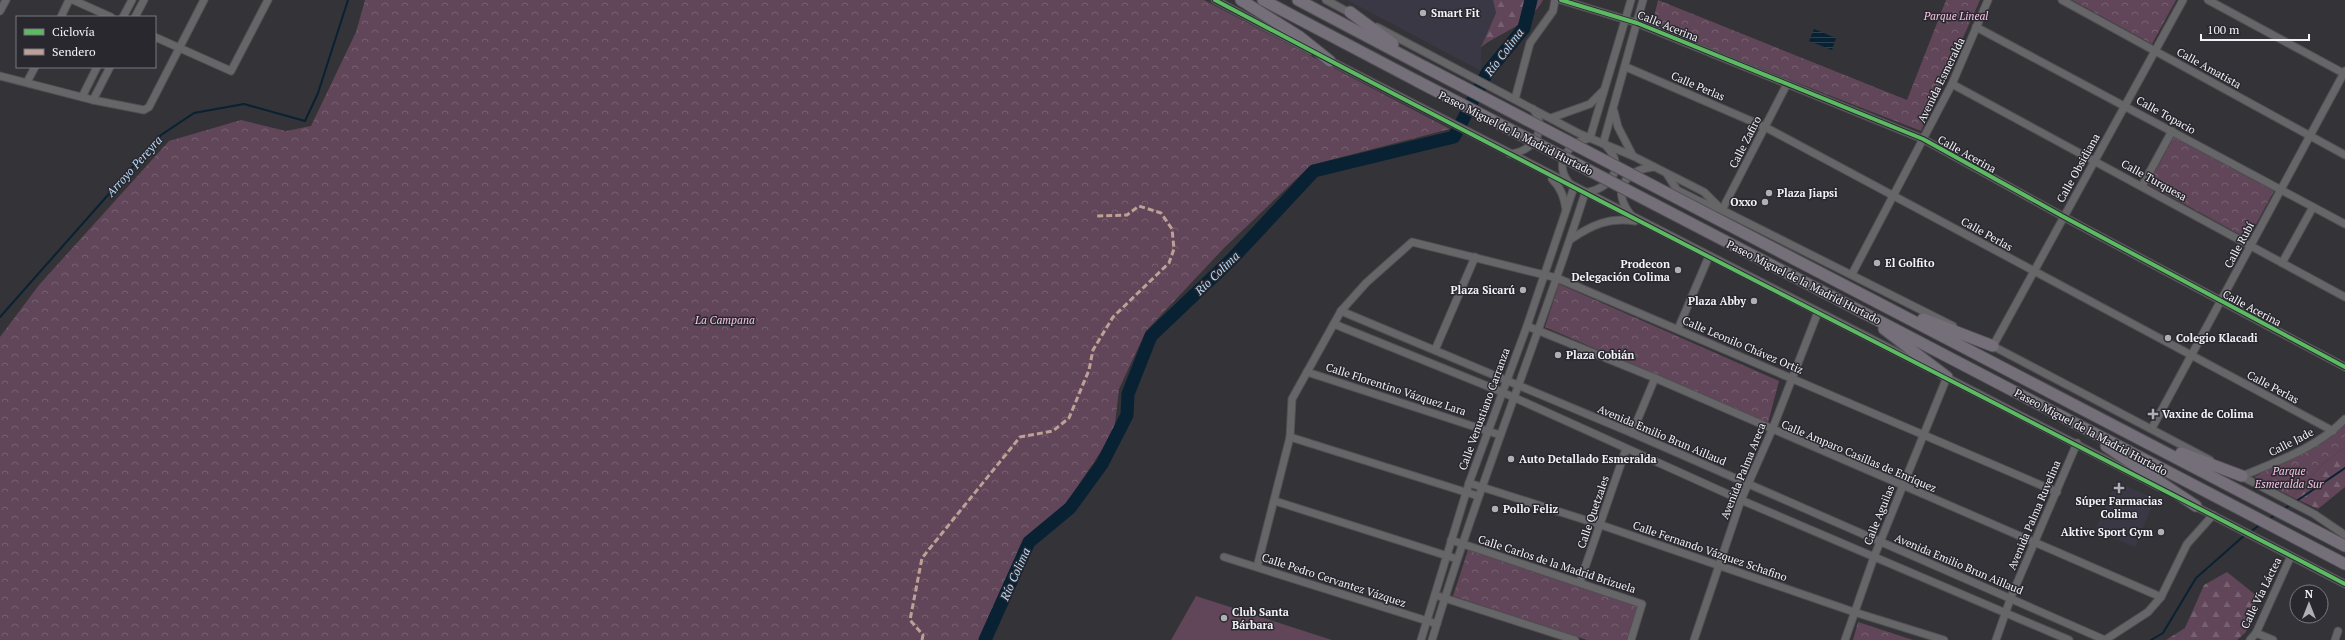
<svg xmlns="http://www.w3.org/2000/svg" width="2345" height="640" font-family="'PT Serif',serif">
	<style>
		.built { fill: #3a3844 }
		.green { fill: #604658 }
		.forest { fill: url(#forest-firs) }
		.park { fill: url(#park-crowns) }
		.water { fill: url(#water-rules) }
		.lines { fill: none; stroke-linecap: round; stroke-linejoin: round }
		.stream { stroke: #082133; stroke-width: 2 }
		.river { stroke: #082133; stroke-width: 13 }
		.minor-casing { stroke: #504f53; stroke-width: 9 }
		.highway-casing { stroke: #504f53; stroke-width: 13 }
		.minor { stroke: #666668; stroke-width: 7 }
		.highway { stroke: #756f79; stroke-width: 11 }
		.highway-bridge-casing { stroke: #504f53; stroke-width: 13; stroke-linecap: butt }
		.highway-bridge { stroke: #756f79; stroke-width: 11 }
		.quiet { stroke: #bda197; stroke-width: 3; stroke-dasharray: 6 3; stroke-linecap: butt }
		.cycleway-casing { stroke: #29282f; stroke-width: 6 }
		.cycleway { stroke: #5cba63; stroke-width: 4 }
		.poi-dot { fill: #b0afb4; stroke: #29282f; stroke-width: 1.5 }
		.labels { text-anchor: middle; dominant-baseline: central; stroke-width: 3; stroke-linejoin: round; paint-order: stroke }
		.poi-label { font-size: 11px; font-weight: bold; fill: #f2f2f7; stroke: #29282f; text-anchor: start }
		.park-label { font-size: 11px; font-style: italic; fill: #fac5e7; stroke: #29282f }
		.street-label { font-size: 11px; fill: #f2f2f7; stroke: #29282f }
		.water-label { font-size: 12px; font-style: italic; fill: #b6d9f7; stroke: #29282f }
	</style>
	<defs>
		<pattern id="forest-firs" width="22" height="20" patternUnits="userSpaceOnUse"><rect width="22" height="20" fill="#604658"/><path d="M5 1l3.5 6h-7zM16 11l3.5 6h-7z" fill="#776171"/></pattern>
		<pattern id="park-crowns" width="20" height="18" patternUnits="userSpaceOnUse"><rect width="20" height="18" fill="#604658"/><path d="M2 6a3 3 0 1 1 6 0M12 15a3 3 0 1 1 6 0" fill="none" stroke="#776171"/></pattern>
		<pattern id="water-rules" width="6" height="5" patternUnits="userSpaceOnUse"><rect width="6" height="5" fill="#082133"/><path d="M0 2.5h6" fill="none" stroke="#2c4251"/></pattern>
	</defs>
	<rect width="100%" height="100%" fill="#343338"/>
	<g class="built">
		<polygon points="1347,0 1493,0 1496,13 1481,47 1481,71"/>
		<polygon points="2116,481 2155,499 2135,547 2095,531"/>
	</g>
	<polygon class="green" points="1196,596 1332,640 1171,640"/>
	<g class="forest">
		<path d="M 1493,0 L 1543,0 C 1530,24 1502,32 1481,47 L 1496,13 Z"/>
		<polygon points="2345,447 2345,487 2318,509 2292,497 2323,464"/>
		<polygon points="2227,572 2257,596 2246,632 2237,640 2166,640 2185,628 2204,585"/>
	</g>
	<g class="park">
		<polygon points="365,0 1204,0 1450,129 1311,165 1224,248 1146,331 1119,389 1114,432 1061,511 1023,541 979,640 0,640 0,337 39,285 169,141 241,120 286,131 311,126 356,32"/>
		<polygon points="1658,0 1907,100 1946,0 1980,0 1921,131 1652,26"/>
		<polygon points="2072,0 2176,0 2152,44"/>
		<polygon points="2174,137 2274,191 2248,239 2148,184"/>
		<polygon points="1559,284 1779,381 1768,423 1545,327"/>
		<polygon points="2345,425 2345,447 2323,464 2292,497 2254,477 2319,444"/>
		<polygon points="1468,550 1638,606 1627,640 1587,640 1453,596"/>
		<polygon points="1858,622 1913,640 1853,640"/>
	</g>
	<polygon class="water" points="1814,29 1836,38 1832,50 1809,41"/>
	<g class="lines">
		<g class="stream">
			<polyline points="0,317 161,135 194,113 244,104 305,121 318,93 348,0"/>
			<polyline points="2295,502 2345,468"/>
			<polyline points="2283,510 2291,504"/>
			<polyline points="2268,520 2276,514"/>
			<polyline points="2250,532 2261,524"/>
			<polyline points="2151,640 2163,633 2196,578 2246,534"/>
		</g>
		<polyline class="river" points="985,640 1029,542 1070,508 1102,464 1127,415 1128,394 1151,336 1233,258 1314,171 1454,137 1487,73 1524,28 1531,0"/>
		<g class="minor-casing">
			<g id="minor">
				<polyline points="73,0 111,17"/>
				<polyline points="1215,0 1311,51"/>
				<polyline points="1326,0 1352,14"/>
				<polyline points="1561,0 1637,23 1923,139 2064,217 2345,367"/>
				<polyline points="2062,0 2345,155"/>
				<polyline points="2208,0 2345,74"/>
				<polyline points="0,11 6,0"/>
				<polyline points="61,17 69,0"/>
				<polyline points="123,17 132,0"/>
				<polyline points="135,17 144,0"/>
				<polyline points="1377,27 1580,134 1633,156 1704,192 1722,210 1953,326"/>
				<polyline points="1976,27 2345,224"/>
				<polyline points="155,37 231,71 268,0"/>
				<polyline points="1327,59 1930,369"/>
				<polyline points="1626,67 1765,127 2333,431"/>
				<polyline points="0,76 93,100 144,110 149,107 204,0"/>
				<polyline points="27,82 35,67"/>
				<polyline points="1952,84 2345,297"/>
				<polyline points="82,97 97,67"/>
				<polyline points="1515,99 1530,43 1553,11 1555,0"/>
				<polyline points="93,100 110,67"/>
				<polyline points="1614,111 1618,127 1633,156"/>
				<polyline points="1551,118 1590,104 1603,91"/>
				<polyline points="1590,138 1631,0"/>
				<polyline points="1603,144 1643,0"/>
				<path d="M 1510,154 C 1533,151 1549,130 1533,109"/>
				<polyline points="1667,174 1677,190 1699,201 1722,210 1787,84"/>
				<path d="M 1552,179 C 1561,188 1564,197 1566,210"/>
				<path d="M 1571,185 C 1552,165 1567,143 1590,138"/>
				<polyline points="2142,186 2172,131"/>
				<path d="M 1585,193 C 1609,189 1627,168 1607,147"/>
				<path d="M 1631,215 C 1611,190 1625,170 1654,167"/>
				<path d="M 1571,239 C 1592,225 1609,217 1635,221"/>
				<polyline points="2282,263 2313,207"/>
				<polyline points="1852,274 1952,84 1988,0"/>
				<polyline points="1341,311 1632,433 2105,640"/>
				<polyline points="1334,324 1502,392 1741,500 2069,640"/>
				<polyline points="1527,326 1655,378 2161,597"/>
				<polyline points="1678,329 1709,256"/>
				<polyline points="1989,344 2210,460"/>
				<polyline points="1993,346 2183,0"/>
				<polyline points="1435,350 1475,257"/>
				<polyline points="1307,372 1500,435"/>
				<polyline points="1944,376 2159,487"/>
				<polyline points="2152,428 2345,71"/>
				<polyline points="1632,433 1655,378"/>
				<polyline points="1290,437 1478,496"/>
				<polyline points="2239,475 2314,514 2345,535"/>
				<path d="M 2242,476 C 2278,461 2317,448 2345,419"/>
				<polyline points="1469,483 1601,525 1854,612 1944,640"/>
				<polyline points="1275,501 1457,559"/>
				<polyline points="2193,505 2345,584"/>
				<polyline points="1451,540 1642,604 1631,640"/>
				<polyline points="1224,557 1437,624"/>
				<polyline points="1257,567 1290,437 1292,399 1341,311 1366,283 1412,242 1557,278 2057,492"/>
				<polyline points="1580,582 1626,449"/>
				<polyline points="1435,595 1575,640"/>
				<polyline points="2256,633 2273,640"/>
				<polyline points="1421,640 1469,483 1527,326 1574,187"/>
				<path d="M 1432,640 C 1477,489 1537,343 1585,193"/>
				<polyline points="1694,640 1741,500 1772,430 1818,312"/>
				<polyline points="1845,640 1874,557 1947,377"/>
				<polyline points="1996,640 2011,597 2077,443"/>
				<polyline points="2105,640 2148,612 2161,597 2187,544 2213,515"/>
				<polyline points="2250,640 2256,633 2291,556"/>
				<polyline points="2335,640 2338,631"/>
			</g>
		</g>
		<g class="highway-casing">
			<g id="highway">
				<polyline points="1241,0 1300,37 1330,61"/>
				<polyline points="1263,0 1417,81"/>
				<polyline points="1298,0 1425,67"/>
				<polyline points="1350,12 1393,44"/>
				<polyline points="1867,297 2345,546"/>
				<polyline points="1860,311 2345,564"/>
				<polyline points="1923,319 1993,346"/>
				<polyline points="1884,329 1947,377"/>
				<polyline points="2106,446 2196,506"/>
				<polyline points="2181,453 2242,476"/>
			</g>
		</g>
		<use href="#minor" class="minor"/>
		<use href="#highway" class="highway"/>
		<g class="highway-bridge-casing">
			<g id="highway-bridge">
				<polyline points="1425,67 1867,297"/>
				<polyline points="1417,81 1860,311"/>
			</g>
		</g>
		<use href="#highway-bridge" class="highway-bridge"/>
		<polyline class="quiet" points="922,640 923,635 910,620 922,558 1020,437 1053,431 1069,418 1089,370 1093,350 1113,317 1169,263 1174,249 1172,229 1161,213 1139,206 1127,215 1097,216"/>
		<g class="cycleway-casing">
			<g id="cycleway">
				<path d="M 1215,0 C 1590,199 1969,388 2345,584"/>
				<polyline points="1561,0 1637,23 1923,139 2064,217 2345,367"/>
			</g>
		</g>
		<use href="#cycleway" class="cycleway"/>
	</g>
	<g class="poi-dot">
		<circle cx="1423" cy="13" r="4"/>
		<circle cx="1769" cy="193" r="4"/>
		<circle cx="1765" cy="202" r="4"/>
		<circle cx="1877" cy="263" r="4"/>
		<circle cx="1678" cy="270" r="4"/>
		<circle cx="1523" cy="290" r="4"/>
		<circle cx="1754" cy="301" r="4"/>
		<circle cx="2168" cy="338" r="4"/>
		<circle cx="1558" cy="355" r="4"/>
		<path d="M2151 408h4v4h4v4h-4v4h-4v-4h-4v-4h4z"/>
		<circle cx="1511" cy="459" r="4"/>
		<path d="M2117 482h4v4h4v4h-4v4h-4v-4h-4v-4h4z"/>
		<circle cx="1495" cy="509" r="4"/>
		<circle cx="2161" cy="532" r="4"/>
		<circle cx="1224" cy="618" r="4"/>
	</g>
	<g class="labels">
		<g class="poi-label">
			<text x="1431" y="13">Smart Fit</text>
			<text x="1777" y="193">Plaza Jiapsi</text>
			<text x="1757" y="202" text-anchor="end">Oxxo</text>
			<text x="1885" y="263">El Golfito</text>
			<text x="1670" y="264" text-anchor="end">Prodecon<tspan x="1670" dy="13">Delegación Colima</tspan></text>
			<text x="1515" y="290" text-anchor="end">Plaza Sicarú</text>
			<text x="1746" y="301" text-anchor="end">Plaza Abby</text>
			<text x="2176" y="338">Colegio Klacadi</text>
			<text x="1566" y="355">Plaza Cobián</text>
			<text x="2162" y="414">Vaxine de Colima</text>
			<text x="1519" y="459">Auto Detallado Esmeralda</text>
			<text x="2119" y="501" text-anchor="middle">Súper Farmacias<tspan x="2119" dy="13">Colima</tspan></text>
			<text x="1503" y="509">Pollo Feliz</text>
			<text x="2153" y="532" text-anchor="end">Aktive Sport Gym</text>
			<text x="1232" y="612">Club Santa<tspan x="1232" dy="13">Bárbara</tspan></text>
		</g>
		<g class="park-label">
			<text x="1956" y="16">Parque Lineal</text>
			<text x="725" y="320">La Campana</text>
			<text x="2289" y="471">Parque<tspan x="2289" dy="13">Esmeralda Sur</tspan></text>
		</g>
		<g class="street-label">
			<text transform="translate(1668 26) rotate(22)">Calle Acerina</text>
			<text transform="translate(2209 68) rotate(29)">Calle Amatista</text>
			<text transform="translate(1941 80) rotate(-64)">Avenida Esmeralda</text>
			<text transform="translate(1698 86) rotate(23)">Calle Perlas</text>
			<text transform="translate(2166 115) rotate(29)">Calle Topacio</text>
			<text transform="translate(1516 133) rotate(27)">Paseo Miguel de la Madrid Hurtado</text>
			<text transform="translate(1745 142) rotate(-63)">Calle Zafiro</text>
			<text transform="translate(1967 154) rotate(29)">Calle Acerina</text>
			<text transform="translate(2078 168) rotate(-61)">Calle Obsidiana</text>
			<text transform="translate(2154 180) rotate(29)">Calle Turquesa</text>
			<text transform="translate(1987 234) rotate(29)">Calle Perlas</text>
			<text transform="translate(2239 245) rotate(-62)">Calle Rubí</text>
			<text transform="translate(1804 282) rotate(27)">Paseo Miguel de la Madrid Hurtado</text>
			<text transform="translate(2252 308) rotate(28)">Calle Acerina</text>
			<text transform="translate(1743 345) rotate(23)">Calle Leonilo Chávez Ortiz</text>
			<text transform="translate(2273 387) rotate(28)">Calle Perlas</text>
			<text transform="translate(1396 389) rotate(18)">Calle Florentino Vázquez Lara</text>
			<text transform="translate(1484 409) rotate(-70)">Calle Venustiano Carranza</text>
			<text transform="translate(2091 432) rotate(28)">Paseo Miguel de la Madrid Hurtado</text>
			<text transform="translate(1662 435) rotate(23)">Avenida Emilio Brun Aillaud</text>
			<text transform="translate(2291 442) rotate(-27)">Calle Jade</text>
			<text transform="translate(1859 456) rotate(23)">Calle Amparo Casillas de Enríquez</text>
			<text transform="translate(1743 471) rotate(-68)">Avenida Palma Areca</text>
			<text transform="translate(1593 512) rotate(-71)">Calle Quetzales</text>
			<text transform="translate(1879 515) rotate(-68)">Calle Aguilas</text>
			<text transform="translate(2034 515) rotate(-67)">Avenida Palma Ruvelina</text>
			<text transform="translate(1710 551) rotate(19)">Calle Fernando Vázquez Schafino</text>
			<text transform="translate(1557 564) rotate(18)">Calle Carlos de la Madrid Brizuela</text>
			<text transform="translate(1959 564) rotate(23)">Avenida Emilio Brun Aillaud</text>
			<text transform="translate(1334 580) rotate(18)">Calle Pedro Cervantez Vázquez</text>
			<text transform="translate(2261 593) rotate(-64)">Calle Vía Láctea</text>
		</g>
		<g class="water-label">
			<text transform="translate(1504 52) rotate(-53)">Río Colima</text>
			<text transform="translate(134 166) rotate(-48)">Arroyo Pereyra</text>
			<text transform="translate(1217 273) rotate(-44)">Río Colima</text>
			<text transform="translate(1015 574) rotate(-66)">Río Colima</text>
		</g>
	</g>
	<rect x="16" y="16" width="140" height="52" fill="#29282f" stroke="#79797f"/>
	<rect x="24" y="29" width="20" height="6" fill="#5cba63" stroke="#79797f"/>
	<text x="52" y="36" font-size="12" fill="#f2f2f7">Ciclovía</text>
	<rect x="24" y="49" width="20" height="6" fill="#bda197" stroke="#79797f"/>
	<text x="52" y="56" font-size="12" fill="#f2f2f7">Sendero</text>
	<g transform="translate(2309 604)"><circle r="19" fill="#29282f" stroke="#79797f"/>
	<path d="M0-3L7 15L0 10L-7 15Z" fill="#b0afb4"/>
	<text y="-6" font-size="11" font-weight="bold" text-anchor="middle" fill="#f2f2f7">N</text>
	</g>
	<path d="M2201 34v6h108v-6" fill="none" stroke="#f2f2f7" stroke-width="2"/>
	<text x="2207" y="34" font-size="12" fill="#f2f2f7" stroke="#29282f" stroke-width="3" paint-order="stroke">100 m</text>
</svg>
